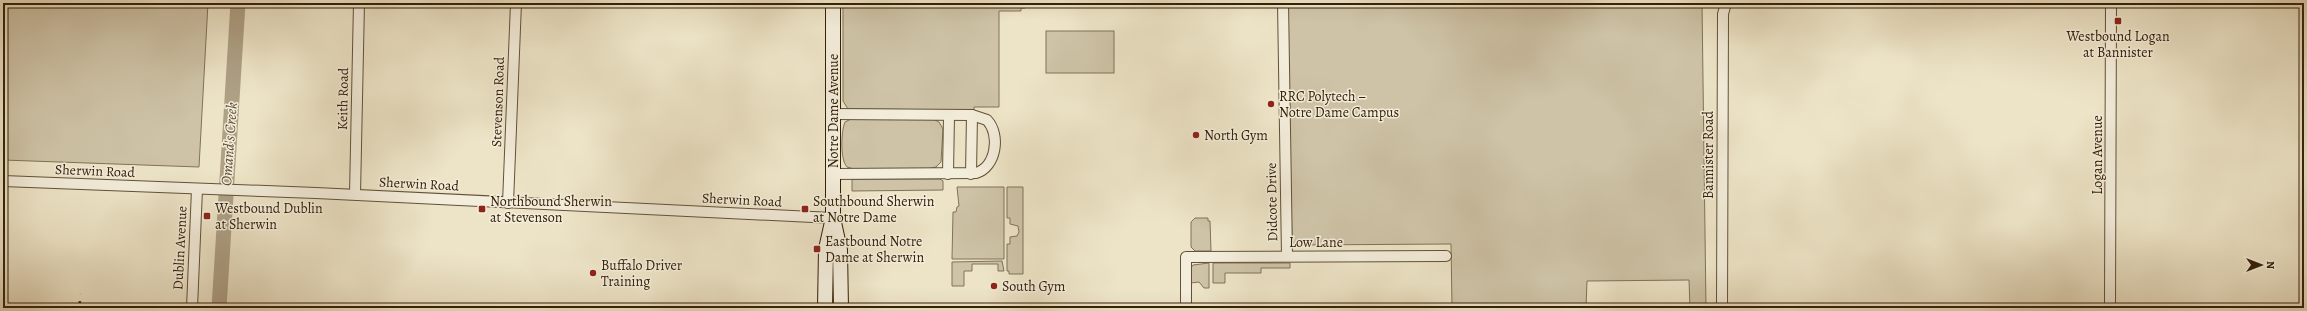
<svg xmlns="http://www.w3.org/2000/svg" width="2307" height="311" font-family="Alegreya,serif">
	<style>
		.green { fill: #cec3a7; stroke: #817258 }
		.lines { fill: none; stroke-linecap: round; stroke-linejoin: round }
		.river { stroke: #aea186; stroke-width: 15 }
		.street-casing { stroke: #625138; stroke-width: 12 }
		.secondary-casing { stroke: #342008; stroke-width: 16 }
		.street { stroke: #f3eddb; stroke-width: 10 }
		.secondary { stroke: #f3eddb; stroke-width: 14 }
		.rail { stroke: #342008; stroke-width: 2.5; stroke-dasharray: 7 7; stroke-linecap: butt }
		.poi-dot { fill: #8f2418; stroke: #f3eddb; stroke-width: 1.5 }
		.labels { text-anchor: middle; dominant-baseline: central; stroke-width: 3; stroke-linejoin: round; paint-order: stroke }
		.poi-label { font-size: 14px; fill: #342008; stroke: #f3eddb; text-anchor: start }
		.street-label { font-size: 14px; fill: #342008; stroke: #f3eddb }
		.water-label { font-size: 15px; font-style: italic; fill: #5f4d34; stroke: #f3eddb }
	</style>
	<rect width="100%" height="100%" fill="#ede4c7"/>
	<filter id="stains"><feTurbulence type="fractalNoise" baseFrequency=".005" numOctaves="4"/><feColorMatrix values="0 0 0 0 .2 0 0 0 0 .09 0 0 0 0 .02 0 0 0 .5 -.17"/></filter>
	<radialGradient id="worn" r=".72"><stop offset=".6" stop-color="#630" stop-opacity="0"/><stop offset="1" stop-color="#630" stop-opacity=".3"/></radialGradient>
	<g class="green">
		<polygon points="3,3 208,3 199,167 3,160"/>
		<polygon points="843,3 1025,3 1025,8 1021,8 1021,11 999,11 999,107 974,107 974,110 848,109 843,101"/>
		<polygon points="1288,3 1702,3 1706,308 1690,308 1689,280 1587,281 1586,308 1452,308 1451,244 1295,245 1292,240 1286,7"/>
		<rect x="1046" y="31" width="68" height="42"/>
		<path d="M 851,119 L 933,119 L 939,122 L 943,129 L 941,162 L 936,167 L 928,169 L 854,169 L 847,167 C 840,160 841,131 845,122 Z"/>
		<polygon points="852,179 940,179 943,181 943,190 852,191"/>
		<polygon points="957,187 1004,187 1004,259 952,259 953,212 956,212 957,207 959,206"/>
		<polygon points="1007,187 1023,187 1023,274 1009,274 1009,271 1007,271 1007,244 1010,244 1010,237 1017,236 1019,232 1018,226 1010,224 1010,218 1007,218"/>
		<polygon points="1195,218 1208,218 1208,221 1210,221 1211,251 1195,251 1191,247 1191,222"/>
		<polygon points="1002,261 1004,271 998,271 998,264 972,264 972,271 964,271 964,286 952,286 952,262"/>
		<polygon points="1209,263 1209,288 1204,288 1199,282 1191,283 1190,269 1193,265"/>
		<polygon points="1213,263 1290,263 1290,268 1261,268 1261,273 1225,273 1225,283 1213,283"/>
	</g>
	<g class="lines">
		<polyline class="river" points="219,308 238,3"/>
		<g class="street-casing">
			<g id="street">
				<polyline points="1283,3 1287,256"/>
				<path d="M 833,114 L 972,115 L 987,120 C 1001,135 996,167 976,173 L 833,174"/>
				<polyline points="948,174 949,115"/>
				<polyline points="971,174 972,115"/>
				<polyline points="3,181 316,193 833,218"/>
				<polyline points="355,194 359,3"/>
				<polyline points="508,203 516,3"/>
				<polyline points="192,308 197,189"/>
				<polyline points="1186,308 1186,257 1446,256"/>
				<polyline points="1722,308 1723,14 1726,3"/>
				<polyline points="2110,308 2111,3"/>
			</g>
		</g>
		<g class="secondary-casing">
			<g id="secondary">
				<polyline points="833,3 833,218 840,250 841,308"/>
				<polyline points="825,308 826,249 832,222"/>
			</g>
		</g>
		<use href="#street" class="street"/>
		<use href="#secondary" class="secondary"/>
		<polyline class="rail" points="79,308 81,294"/>
	</g>
	<g class="poi-dot">
		<rect x="2114" y="17" width="8" height="8" rx="2"/>
		<circle cx="1271" cy="104" r="4"/>
		<circle cx="1196" cy="135" r="4"/>
		<rect x="478" y="205" width="8" height="8" rx="2"/>
		<rect x="801" y="205" width="8" height="8" rx="2"/>
		<rect x="203" y="212" width="8" height="8" rx="2"/>
		<rect x="813" y="245" width="8" height="8" rx="2"/>
		<circle cx="593" cy="273" r="4"/>
		<circle cx="994" cy="286" r="4"/>
	</g>
	<g class="labels">
		<g class="poi-label">
			<text x="2118" y="36" text-anchor="middle">Westbound Logan<tspan x="2118" dy="16">at Bannister</tspan></text>
			<text x="1279" y="96">RRC Polytech –<tspan x="1279" dy="16">Notre Dame Campus</tspan></text>
			<text x="1204" y="135">North Gym</text>
			<text x="490" y="201">Northbound Sherwin<tspan x="490" dy="16">at Stevenson</tspan></text>
			<text x="813" y="201">Southbound Sherwin<tspan x="813" dy="16">at Notre Dame</tspan></text>
			<text x="215" y="208">Westbound Dublin<tspan x="215" dy="16">at Sherwin</tspan></text>
			<text x="825" y="241">Eastbound Notre<tspan x="825" dy="16">Dame at Sherwin</tspan></text>
			<text x="601" y="265">Buffalo Driver<tspan x="601" dy="16">Training</tspan></text>
			<text x="1002" y="286">South Gym</text>
		</g>
		<g class="street-label">
			<text transform="translate(343 99) rotate(-89)">Keith Road</text>
			<text transform="translate(498 102) rotate(-88)">Stevenson Road</text>
			<text transform="translate(833 111) rotate(-90)">Notre Dame Avenue</text>
			<text transform="translate(1708 155) rotate(-90)">Bannister Road</text>
			<text transform="translate(2097 155) rotate(-90)">Logan Avenue</text>
			<text transform="translate(95 171) rotate(2)">Sherwin Road</text>
			<text transform="translate(419 184) rotate(3)">Sherwin Road</text>
			<text transform="translate(742 200) rotate(3)">Sherwin Road</text>
			<text transform="translate(1272 202) rotate(-91)">Didcote Drive</text>
			<text x="1316" y="242">Low Lane</text>
			<text transform="translate(180 248) rotate(-87)">Dublin Avenue</text>
		</g>
		<g class="water-label">
			<text transform="translate(229 144) rotate(-86)">Omand's Creek</text>
		</g>
	</g>
	<rect width="2307" height="311" fill="none" stroke="#ede4c7" stroke-width="16"/>
	<rect x="4" y="4" width="2299" height="303" fill="none" stroke="#342008" stroke-width="2"/>
	<rect x="8" y="8" width="2291" height="295" fill="none" stroke="#342008"/>
	<g transform="translate(2261 265) rotate(90)" stroke="#f3eddb" stroke-width="3" paint-order="stroke">
	<path d="M0-3L7 15L0 10L-7 15Z" fill="#342008"/>
	<text y="-6" font-size="11" font-weight="bold" text-anchor="middle" fill="#342008">N</text>
	</g>
	<rect width="100%" height="100%" filter="url(#stains)"/>
	<rect width="100%" height="100%" fill="url(#worn)"/>
</svg>
